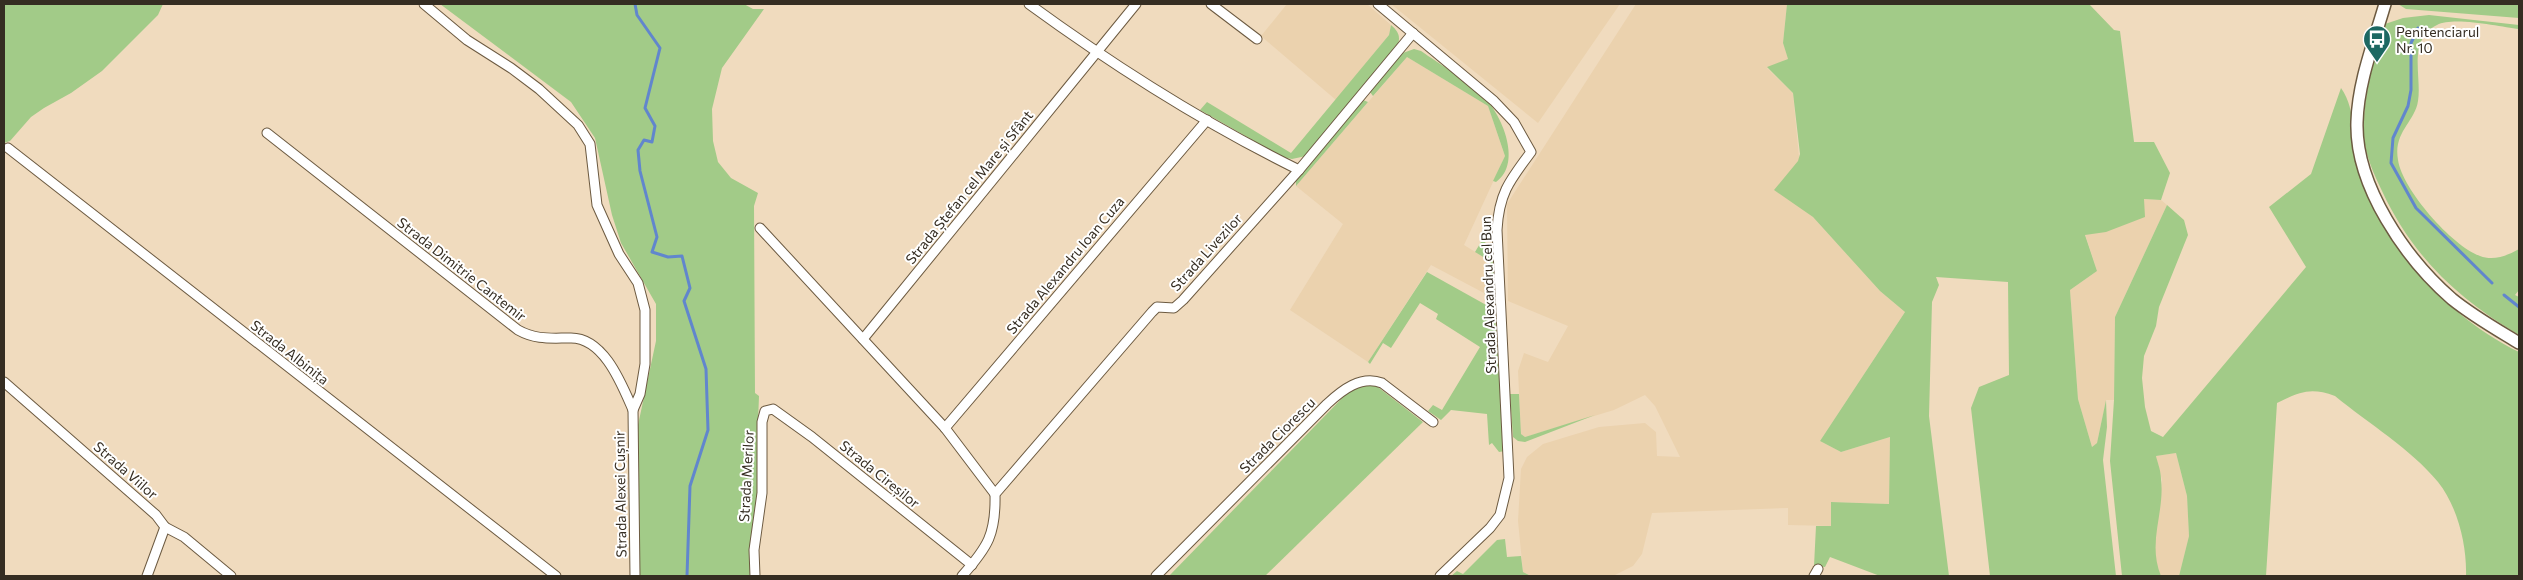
<svg xmlns="http://www.w3.org/2000/svg" width="2523" height="580" font-family="Commissioner,sans-serif">
	<style>
		.built { fill: #ebd2ae }
		.green { fill: #a2cb88 }
		.lines { fill: none; stroke-linecap: round; stroke-linejoin: round }
		.stream { stroke: #6186cd; stroke-width: 3 }
		.minor-casing { stroke: #6c5a41; stroke-width: 11 }
		.tertiary-casing { stroke: #6c5a41; stroke-width: 14 }
		.minor { stroke: #fff; stroke-width: 9 }
		.tertiary { stroke: #fff; stroke-width: 11 }
		.labels { text-anchor: middle; dominant-baseline: central; stroke-width: 4; stroke-linejoin: round; paint-order: stroke }
		.poi-label { font-size: 14px; fill: #352d22; stroke: #fff; text-anchor: start }
		.street-label { font-size: 14px; fill: #352d22; stroke: #fff }
	</style>
	<rect width="100%" height="100%" fill="#f0dbbe"/>
	<g class="built">
		<polygon points="1287,4 1367,4 1391,25 1389,35 1336,100 1261,36"/>
		<polygon points="1391,4 1620,4 1538,123"/>
		<polygon points="1636,4 1787,4 1783,43 1788,59 1767,68 1793,93 1804,210 1813,217 1880,291 1905,312 1820,441 1841,452 1890,437 1889,504 1831,502 1831,526 1788,525 1788,508 1652,513 1642,554 1633,566 1615,575 1531,576 1523,572 1518,521 1521,469 1527,457 1543,444 1599,427 1645,423 1656,432 1657,456 1680,457 1655,406 1645,395 1614,410 1525,437 1521,434 1518,371 1524,353 1548,362 1568,326 1508,301 1507,204"/>
		<polygon points="1407,57 1488,106 1505,156 1464,245 1490,261 1492,290 1484,293 1431,265 1368,362 1290,310 1343,224 1296,186"/>
		<polygon points="2144,199 2161,200 2167,205 2115,317 2114,400 2106,400 2097,443 2092,447 2078,399 2070,290 2097,271 2085,234 2092,234"/>
		<polygon points="2176,453 2187,496 2189,536 2179,576 2161,576 2156,564 2154,549 2162,480 2156,456"/>
	</g>
	<g class="green">
		<polygon points="4,4 163,4 158,15 102,71 71,93 44,108 31,117 10,141 4,143"/>
		<polygon points="440,4 744,4 753,9 764,9 722,68 712,109 713,141 718,162 731,178 758,193 754,206 755,393 759,396 758,422 760,456 751,576 640,576 638,425 656,341 656,304 621,243 612,215 595,138 571,102"/>
		<polygon points="1787,4 2089,4 2114,30 2120,31 2134,142 2154,142 2170,173 2161,200 2144,199 2145,217 2106,232 2085,235 2097,271 2070,290 2078,399 2092,447 2097,443 2106,400 2107,427 2103,460 2116,576 1990,576 1971,408 1979,387 2009,375 2008,282 1936,277 1939,285 1932,302 1929,416 1949,576 1880,576 1830,557 1825,567 1814,566 1816,526 1831,526 1831,502 1889,504 1890,437 1841,452 1820,441 1905,312 1880,291 1813,217 1774,190 1798,161 1800,154 1793,93 1767,67 1788,59 1783,43"/>
		<polygon points="2398,4 2519,4 2519,18 2406,9"/>
		<path d="M 2429,15 L 2519,25 L 2519,29 C 2500,27 2454,16 2437,25 C 2407,40 2422,76 2418,101 C 2415,122 2393,132 2398,160 C 2402,189 2452,246 2480,256 C 2493,261 2507,256 2519,249 L 2519,290 L 2515,295 L 2519,297 L 2519,335 C 2457,298 2413,257 2382,191 C 2374,174 2365,155 2364,136 C 2362,97 2374,61 2385,24 L 2403,18 Z"/>
		<path d="M 1391,25 C 1399,32 1401,37 1397,47 L 1306,156 L 1292,159 L 1282,157 L 1200,110 L 1207,102 L 1291,153 L 1389,35 Z"/>
		<path d="M 1414,49 L 1421,51 C 1438,63 1473,84 1486,99 C 1503,118 1522,164 1496,182 L 1493,181 L 1505,156 L 1488,106 L 1407,57 L 1373,96 L 1370,92 L 1400,54 Z"/>
		<path d="M 2341,88 C 2358,112 2350,141 2358,169 C 2380,245 2449,318 2519,352 L 2519,576 L 2466,576 C 2467,546 2458,507 2438,482 C 2410,448 2369,424 2335,396 C 2310,387 2300,392 2277,403 L 2266,576 L 2179,576 L 2189,536 L 2187,496 L 2176,453 L 2156,456 C 2158,464 2161,471 2161,479 C 2165,513 2147,542 2161,576 L 2122,576 L 2110,461 L 2114,400 L 2115,317 L 2167,205 L 2184,220 L 2188,235 L 2159,307 L 2156,326 L 2144,356 L 2142,378 L 2145,407 L 2151,431 L 2163,437 L 2306,267 L 2269,207 L 2311,174 Z"/>
		<polygon points="1363,100 1368,102 1296,186 1296,179"/>
		<polygon points="1481,242 1485,242 1492,252 1495,290 1493,294 1487,295 1484,293 1492,290 1490,261 1475,252"/>
		<polygon points="1427,272 1488,306 1495,316 1505,451 1499,452 1492,443 1489,445 1487,414 1451,410 1441,420 1428,411 1433,405 1442,410 1480,347 1436,319 1438,314 1420,303 1391,348 1383,343 1370,364 1368,362"/>
		<polygon points="1374,384 1423,422 1265,576 1169,576 1351,389"/>
		<polygon points="1510,394 1519,394 1521,434 1525,437 1595,415 1525,442 1518,441 1513,437"/>
		<polygon points="1505,539 1507,557 1521,556 1523,572 1531,576 1451,576 1457,571 1463,574 1497,540"/>
	</g>
	<g class="lines">
		<g class="stream">
			<polyline points="635,4 637,15 660,48 645,108 655,126 652,142 644,140 638,150 640,171 657,237 652,252 668,257 682,256 690,288 684,301 706,369 708,430 690,486 687,576"/>
			<polyline points="2418,28 2411,43 2411,90 2408,106 2393,138 2391,163 2416,208 2492,283"/>
			<polyline points="2504,295 2519,307"/>
		</g>
		<g class="minor-casing">
			<g id="minor">
				<polyline points="424,4 467,40 511,68 539,89 578,125 590,144 597,205 619,254 638,283 645,310 645,364 640,394 633,410 635,576"/>
				<path d="M 1029,4 C 1114,66 1204,123 1299,170"/>
				<polyline points="1211,4 1257,39"/>
				<path d="M 1378,4 L 1494,101 L 1514,122 L 1531,152 C 1510,180 1499,193 1497,230 L 1509,478 L 1500,515 L 1490,528 L 1440,576"/>
				<path d="M 267,133 L 518,330 C 536,340 550,338 570,338 C 604,337 622,385 633,410"/>
				<polyline points="8,148 556,576"/>
				<polyline points="760,228 945,428 995,494"/>
				<polyline points="863,339 1136,4"/>
				<polyline points="4,382 156,515 165,527 184,537 231,576"/>
				<polyline points="945,428 1207,120"/>
				<polyline points="147,576 165,527"/>
				<polyline points="755,576 754,550 762,493 762,422 765,411 773,409 812,437 972,565"/>
				<path d="M 962,576 C 988,547 996,534 995,494 L 1152,312 L 1157,307 L 1174,308 L 1183,300 L 1299,170 L 1413,33"/>
				<path d="M 1156,576 L 1327,404 C 1342,390 1361,375 1382,383 L 1433,422"/>
				<polyline points="1814,576 1818,569"/>
			</g>
		</g>
		<g class="tertiary-casing">
			<path id="tertiary" d="M 2385,4 C 2374,42 2358,82 2357,122 C 2355,186 2406,259 2452,299 C 2473,316 2496,329 2519,343"/>
		</g>
		<use href="#minor" class="minor"/>
		<use href="#tertiary" class="tertiary"/>
	</g>
	<defs>
		<g id="bus-pin" transform="scale(1.4375)"><path d="M0 17L-7.5 6A9.5 9.5 0 1 1 7.5 6Z" fill="#1d6862" stroke="#fff"/><path d="M-5-6H5V4H4V6H2V4H-2V6H-4V4H-5ZM-3.5-4V0h7V-4ZM-3.5 1.2v1.5H-2V1.2ZM2 1.2v1.5H3.5V1.2Z" fill="#fff"/></g>
	</defs>
	<g fill-rule="evenodd">
		<use href="#bus-pin" x="2377" y="39"/>
	</g>
	<g class="labels">
		<g class="poi-label">
			<text x="2396" y="31">Penitenciarul<tspan x="2396" dy="16">Nr. 10</tspan></text>
		</g>
		<g class="street-label">
			<text transform="translate(969 187) rotate(-51)">Strada Ștefan cel Mare și Sfânt</text>
			<text transform="translate(1206 252) rotate(-48)">Strada Livezilor</text>
			<text transform="translate(1065 265) rotate(-50)">Strada Alexandru Ioan Cuza</text>
			<text transform="translate(462 269) rotate(38)">Strada Dimitrie Cantemir</text>
			<text transform="translate(1488 295) rotate(-92)">Strada Alexandru cel Bun</text>
			<text transform="translate(290 352) rotate(38)">Strada Albinița</text>
			<text transform="translate(1277 435) rotate(-45)">Strada Ciorescu</text>
			<text transform="translate(126 470) rotate(41)">Strada Viilor</text>
			<text transform="translate(880 474) rotate(39)">Strada Cireșilor</text>
			<text transform="translate(746 476) rotate(-87)">Strada Merilor</text>
			<text transform="translate(620 494) rotate(-91)">Strada Alexei Cușnir</text>
		</g>
	</g>
	<rect width="2523" height="580" fill="none" stroke="#352d22" stroke-width="10"/>
</svg>
